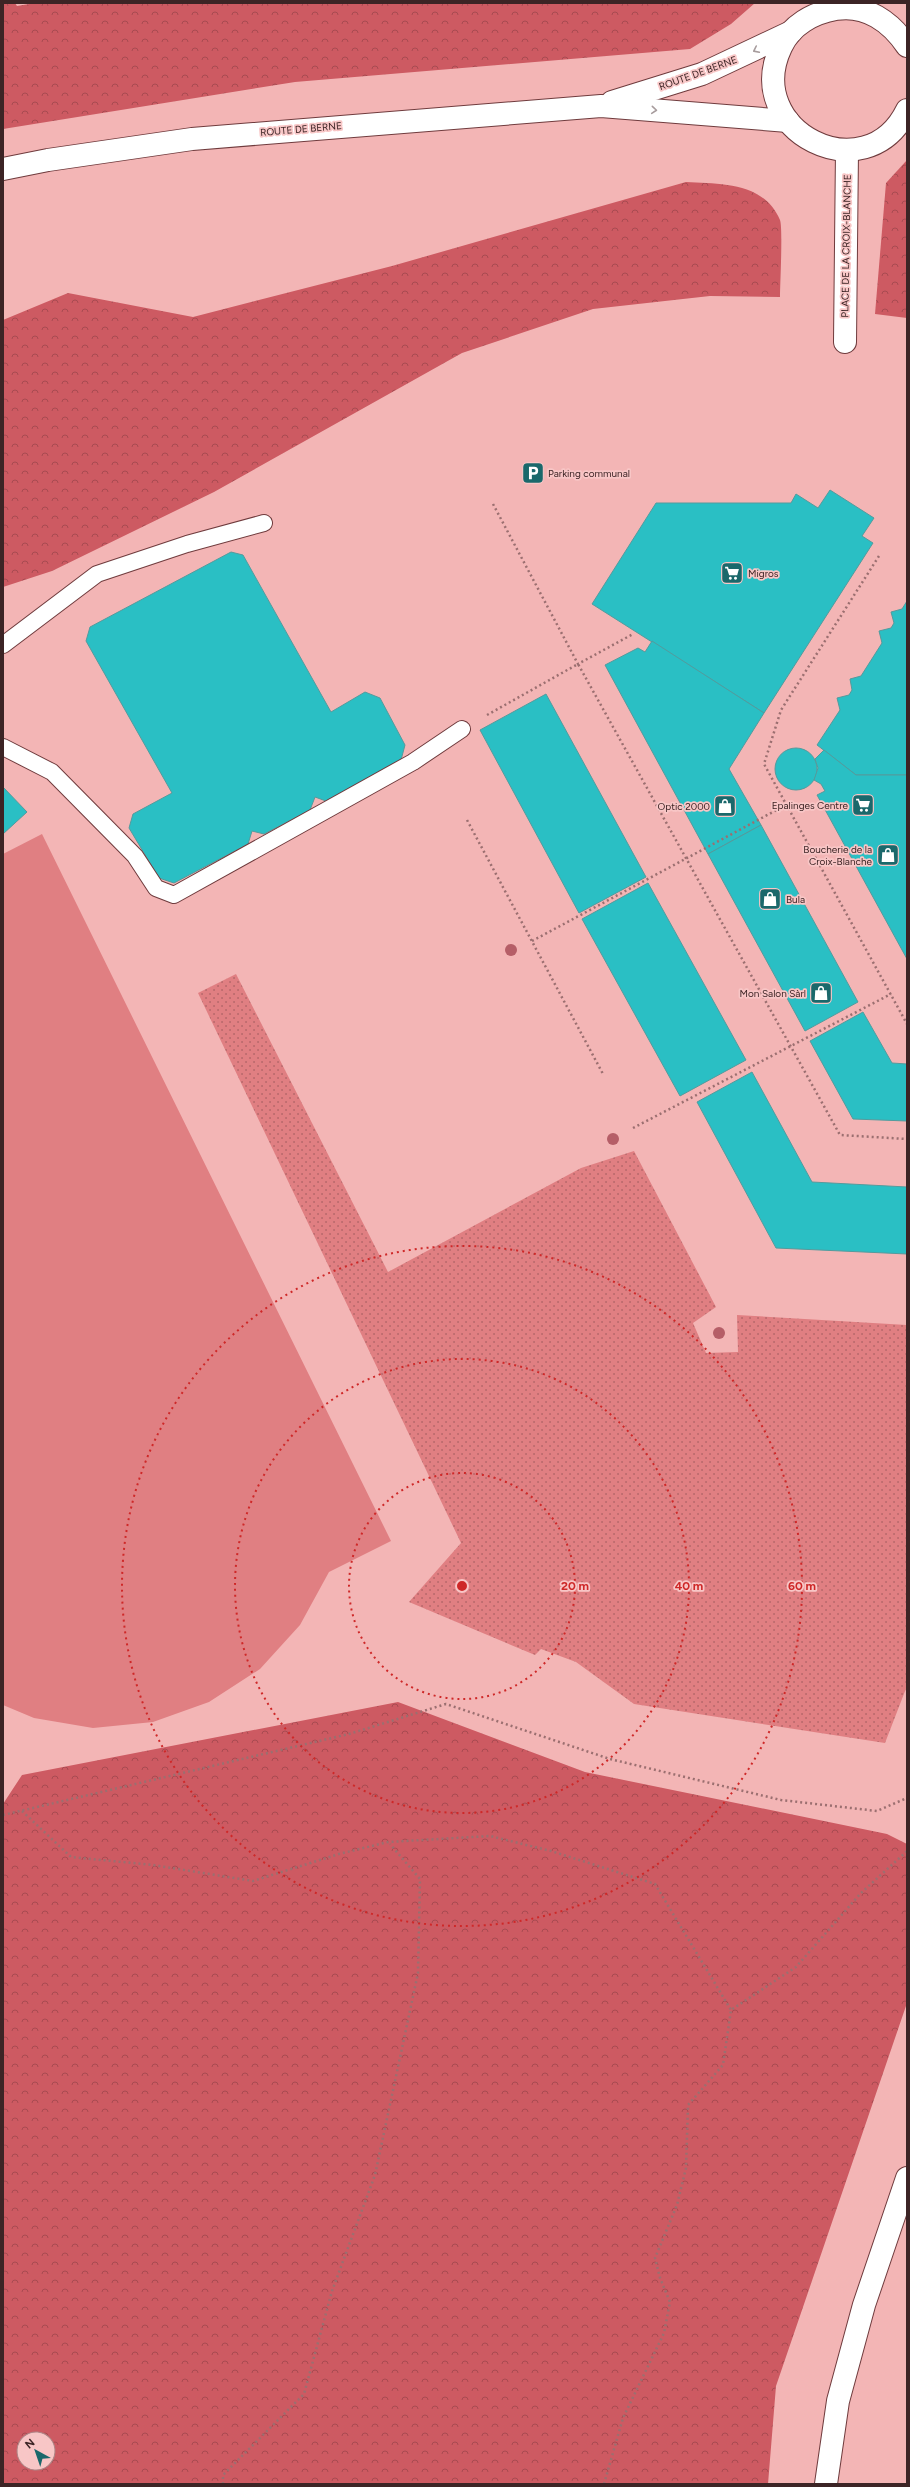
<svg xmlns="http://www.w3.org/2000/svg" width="910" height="2487" font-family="Figtree,sans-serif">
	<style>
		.grass { fill: url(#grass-dots) }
		.forest { fill: url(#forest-crowns); fill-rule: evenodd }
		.garden { fill: #e07f82 }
		.building { fill: #2abfc4; stroke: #539b9d }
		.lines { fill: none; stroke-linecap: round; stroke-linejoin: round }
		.service-casing { stroke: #6f3b3d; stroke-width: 18 }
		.minor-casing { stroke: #6f3b3d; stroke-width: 24 }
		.tertiary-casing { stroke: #6f3b3d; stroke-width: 24 }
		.primary-casing { stroke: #6f3b3d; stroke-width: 24 }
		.path { stroke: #9b6f70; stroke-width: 2.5; stroke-dasharray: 2 3; stroke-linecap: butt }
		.service { stroke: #fff; stroke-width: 16 }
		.minor { stroke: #fff; stroke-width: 22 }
		.tertiary { stroke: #fff; stroke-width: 22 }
		.primary { stroke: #fff; stroke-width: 22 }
		.tree { fill: #b55e67 }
		.oneway { stroke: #a79c9d }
		.ring { fill: none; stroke: #ce2828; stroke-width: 2; stroke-dasharray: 2 4 }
		.labels { text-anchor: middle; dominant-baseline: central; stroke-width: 3.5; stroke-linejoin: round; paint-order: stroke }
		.street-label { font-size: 10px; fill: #3c2425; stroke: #f8c6c6 }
		.poi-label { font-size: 10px; fill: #3c2425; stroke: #f8c6c6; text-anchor: end }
		.centre { fill: #ce2828; stroke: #f8c6c6; stroke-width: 2 }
		.ring-label { font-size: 12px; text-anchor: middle; font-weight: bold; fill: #ce2828; stroke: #f8c6c6; stroke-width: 3.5; stroke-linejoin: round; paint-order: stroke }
	</style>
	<defs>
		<pattern id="grass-dots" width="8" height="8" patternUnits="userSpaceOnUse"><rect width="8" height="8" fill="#e07f82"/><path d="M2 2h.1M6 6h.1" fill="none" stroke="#b7686a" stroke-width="1.8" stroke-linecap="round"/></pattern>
		<pattern id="forest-crowns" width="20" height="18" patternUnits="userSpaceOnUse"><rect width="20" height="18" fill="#cd5a62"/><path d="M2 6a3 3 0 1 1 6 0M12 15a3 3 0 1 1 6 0" fill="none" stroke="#a84a51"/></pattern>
	</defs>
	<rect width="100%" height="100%" fill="#f3b5b5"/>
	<polygon class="grass" points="236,974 388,1272 581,1168 634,1151 716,1307 693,1323 706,1353 738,1352 737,1315 907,1325 907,1686 885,1743 634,1704 576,1662 541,1649 535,1655 409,1602 461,1543 198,993"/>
	<g class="forest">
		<polygon points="3,3 15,3 17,6 35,3 755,3 731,24 690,49 295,82 3,129"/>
		<polygon points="907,160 907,318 875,314 886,183"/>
		<path d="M 686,182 C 721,184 764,182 780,220 C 783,228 780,285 780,297 L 710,296 L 593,309 L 462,353 L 214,492 L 52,571 L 3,587 L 3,320 L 68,293 L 193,317 L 392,266 Z"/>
		<path d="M 398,1702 L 585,1772 L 887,1834 L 907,1844 L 907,2003 L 776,2386 L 768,2484 L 3,2484 L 3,1804 L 22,1775 ZM 24,2439 L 48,2439 L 48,2463 L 24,2463 Z"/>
	</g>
	<polygon class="garden" points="42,834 391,1541 329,1572 300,1625 260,1669 209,1702 153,1722 93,1728 34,1718 3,1705 3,854"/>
	<g class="building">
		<polygon points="830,490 874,518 862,536 873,543 764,713 592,604 656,503 791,503 796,494 818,508"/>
		<polygon points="231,552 243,555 331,712 365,692 380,698 405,745 401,760 326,801 315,797 310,810 264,834 252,831 248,844 174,883 159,878 129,828 133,814 172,793 86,641 90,627"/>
		<polygon points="907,601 907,775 856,775 817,745 840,710 837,698 849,695 852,690 850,679 861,676 882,643 879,631 891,628 894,623 891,612 902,609"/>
		<polygon points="652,641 764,713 729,769 761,825 708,854 605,665 638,648 645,652"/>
		<polygon points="546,694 646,877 579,913 480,730"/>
		<circle cx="796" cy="769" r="21"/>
		<polygon points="824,750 856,775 907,775 907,959 817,795 825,791 821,784 814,780 818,768 815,759"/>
		<polygon points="3,787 27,812 3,834"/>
		<polygon points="761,825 858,1002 805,1031 708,854"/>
		<polygon points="648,883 746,1060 680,1096 582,919"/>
		<polygon points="863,1012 892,1063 907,1064 907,1121 853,1119 810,1041"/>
		<polygon points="752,1072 812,1182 907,1187 907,1254 776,1248 697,1102"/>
	</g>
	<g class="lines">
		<g class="service-casing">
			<g id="service">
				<polyline points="3,645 97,574 187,544 264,523"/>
				<polyline points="3,747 52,772 135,856 156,888 174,895 413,762 462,729"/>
			</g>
		</g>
		<g class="minor-casing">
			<polyline id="minor" points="845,342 847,150"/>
		</g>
		<g class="tertiary-casing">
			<polyline id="tertiary" points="826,2484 838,2401 864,2305 907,2178"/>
		</g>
		<g class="primary-casing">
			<g id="primary">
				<path d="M 907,46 C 891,22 866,4 836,9 C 813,13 791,25 781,47 C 741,131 866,194 907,110"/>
				<polyline points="612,102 702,74 791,32"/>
				<polyline points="3,169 48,160 192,139 601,106 788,121"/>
			</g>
		</g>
		<g class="path">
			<polyline points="493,504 578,664 633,634"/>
			<polyline points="879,556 781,710 764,764 907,1024"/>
			<polyline points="487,715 578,664 840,1135 907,1139"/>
			<polyline points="467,820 603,1074"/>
			<polyline points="532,941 786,805"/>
			<polyline points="633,1128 891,994"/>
			<polyline points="22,1811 71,1857 153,1865 253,1881 339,1854 388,1842 490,1836 551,1851 655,1884 731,2010"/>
			<polyline points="3,1815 349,1734 446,1704 610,1759 781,1800 877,1811 907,1798"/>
			<polyline points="223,2484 223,2475 304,2394 332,2291 375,2175 418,1973 420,1879 390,1844"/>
			<polyline points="604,2484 623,2418 664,2333 670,2302 660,2278 655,2258 677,2205 686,2168 688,2105 723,2065 731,2010 796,1967 861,1893 907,1851"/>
		</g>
		<use href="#service" class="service"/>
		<use href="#minor" class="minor"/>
		<use href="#tertiary" class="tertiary"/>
		<use href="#primary" class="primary"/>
	</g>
	<g class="tree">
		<circle cx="511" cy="950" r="6"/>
		<circle cx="613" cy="1139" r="6"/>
		<circle cx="719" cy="1333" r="6"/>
	</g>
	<defs><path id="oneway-chevron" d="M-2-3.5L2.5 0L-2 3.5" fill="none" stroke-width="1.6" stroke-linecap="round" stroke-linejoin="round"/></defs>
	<g class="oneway">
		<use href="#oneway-chevron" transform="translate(756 50) rotate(154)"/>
		<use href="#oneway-chevron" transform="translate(654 110) rotate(5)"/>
	</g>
	<g class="ring">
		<circle cx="462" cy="1586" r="113"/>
		<circle cx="462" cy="1586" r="227"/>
		<circle cx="462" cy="1586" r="340"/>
	</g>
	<defs>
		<g id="parking-square" transform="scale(1.15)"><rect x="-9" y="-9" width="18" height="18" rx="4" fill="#1a686b" stroke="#f8c6c6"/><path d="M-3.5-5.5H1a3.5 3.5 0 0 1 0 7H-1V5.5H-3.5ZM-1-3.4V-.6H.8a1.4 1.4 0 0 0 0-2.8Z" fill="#fff"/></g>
		<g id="supermarket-square" transform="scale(1.15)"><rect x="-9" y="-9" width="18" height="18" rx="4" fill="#1a686b" stroke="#f8c6c6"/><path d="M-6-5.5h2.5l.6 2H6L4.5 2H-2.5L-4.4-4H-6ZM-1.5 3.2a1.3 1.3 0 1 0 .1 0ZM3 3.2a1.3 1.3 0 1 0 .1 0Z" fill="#fff"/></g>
		<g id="shop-square" transform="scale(1.15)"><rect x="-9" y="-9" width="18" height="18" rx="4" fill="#1a686b" stroke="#f8c6c6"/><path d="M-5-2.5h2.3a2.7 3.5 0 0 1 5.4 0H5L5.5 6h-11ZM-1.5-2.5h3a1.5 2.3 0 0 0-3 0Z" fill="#fff"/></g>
	</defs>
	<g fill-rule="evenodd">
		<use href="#parking-square" x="533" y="473"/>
		<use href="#supermarket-square" x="732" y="573"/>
		<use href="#supermarket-square" x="863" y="805"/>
		<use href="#shop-square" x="725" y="806"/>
		<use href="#shop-square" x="888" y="855"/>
		<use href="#shop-square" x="770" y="899"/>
		<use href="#shop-square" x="821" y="993"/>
	</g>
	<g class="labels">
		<g class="street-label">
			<text transform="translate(698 73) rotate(-20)">ROUTE DE BERNE</text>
			<text transform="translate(301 129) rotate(-5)">ROUTE DE BERNE</text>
			<text transform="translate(846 246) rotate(-89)">PLACE DE LA CROIX-BLANCHE</text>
		</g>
		<g class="poi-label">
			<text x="548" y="473" text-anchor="start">Parking communal</text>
			<text x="748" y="573" text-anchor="start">Migros</text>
			<text x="848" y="805">Epalinges Centre</text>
			<text x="710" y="806">Optic 2000</text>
			<text x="872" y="849">Boucherie de la<tspan x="872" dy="12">Croix-Blanche</tspan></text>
			<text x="786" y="899" text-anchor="start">Bula</text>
			<text x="806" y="993">Mon Salon Sàrl</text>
		</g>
	</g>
	<circle cx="462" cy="1586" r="6" class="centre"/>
	<g class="ring-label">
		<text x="575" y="1590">20 m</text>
		<text x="689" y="1590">40 m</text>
		<text x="802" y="1590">60 m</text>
	</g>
	<rect width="910" height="2487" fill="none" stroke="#3c2425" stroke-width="8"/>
	<g transform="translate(36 2451) rotate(320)"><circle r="19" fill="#f8c6c6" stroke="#ad8586"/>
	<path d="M0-3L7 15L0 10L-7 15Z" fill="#1a686b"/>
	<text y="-6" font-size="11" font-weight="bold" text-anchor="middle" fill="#3c2425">N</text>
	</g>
</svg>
